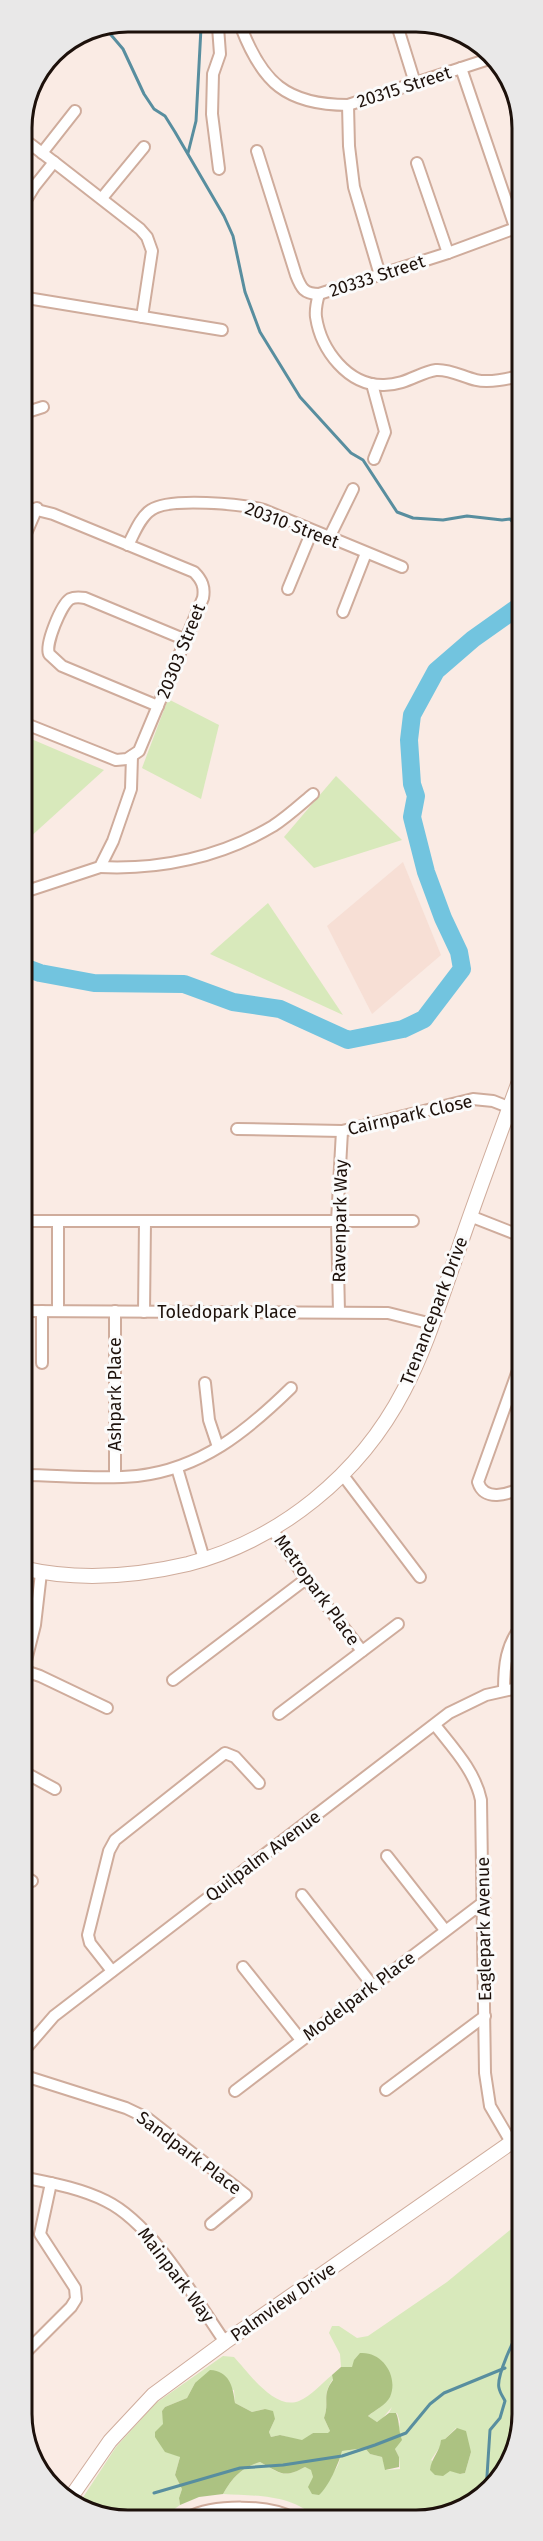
<svg xmlns="http://www.w3.org/2000/svg" width="543" height="2541" font-family="'Fira Sans',sans-serif">
	<style>
		.industrial { fill: #f7dfd5 }
		.green { fill: #d8e9bb; fill-rule: evenodd }
		.forest { fill: #acc282 }
		.lines { fill: none; stroke-linecap: round; stroke-linejoin: round }
		.stream { stroke: #588e9f; stroke-width: 3 }
		.river { stroke: #72c4df; stroke-width: 18 }
		.minor-casing { stroke: #cfac9c; stroke-width: 14 }
		.tertiary-casing { stroke: #cfac9c; stroke-width: 16 }
		.minor { stroke: #fff; stroke-width: 10 }
		.tertiary { stroke: #fff; stroke-width: 14 }
		.labels { text-anchor: middle; dominant-baseline: central; stroke-width: 6; stroke-linejoin: round; paint-order: stroke }
		.street-label { font-size: 18px; fill: #1d110b; stroke: #fbfbfb }
		.rim { fill: none; stroke: #1d110b; stroke-width: 3 }
	</style>
	<rect width="100%" height="100%" fill="#faebe4"/>
	<polygon class="industrial" points="403,862 441,955 372,1014 327,926"/>
	<g class="green">
		<polygon points="168,699 219,725 201,799 142,768"/>
		<polygon points="22,735 104,770 28,839 21,836"/>
		<polygon points="336,776 402,840 314,868 284,837"/>
		<polygon points="268,903 343,1015 210,954"/>
		<path d="M 522,2208 L 522,2420 L 511,2445 L 504,2451 L 507,2453 L 491,2489 L 429,2519 L 318,2519 C 291,2494 257,2496 223,2494 C 233,2477 241,2468 260,2462 C 280,2473 283,2479 305,2467 L 312,2470 L 313,2477 C 335,2475 337,2472 342,2451 L 365,2448 L 370,2454 L 382,2457 L 386,2470 L 400,2469 L 399,2457 L 395,2449 L 400,2422 L 397,2413 L 389,2413 L 392,2407 L 381,2420 L 377,2422 L 368,2416 L 379,2408 L 352,2367 L 341,2367 L 340,2354 L 329,2333 L 332,2326 L 339,2326 L 357,2338 L 368,2336 L 447,2282 L 515,2226 ZM 456,2428 L 471,2452 L 465,2473 L 460,2474 L 431,2460 L 445,2439 Z"/>
		<path d="M 223,2356 L 234,2357 C 248,2372 275,2411 299,2401 C 311,2396 322,2383 332,2375 L 333,2379 C 321,2396 330,2402 324,2418 L 330,2431 L 329,2433 L 313,2433 L 302,2441 L 280,2435 L 271,2437 L 269,2432 L 275,2419 L 265,2409 L 252,2412 L 235,2403 L 234,2390 L 195,2383 L 187,2398 L 165,2407 L 162,2411 C 164,2425 168,2449 180,2457 L 175,2475 L 182,2489 L 179,2498 L 180,2505 L 162,2518 L 106,2518 L 80,2502 L 116,2447 L 156,2403 Z"/>
	</g>
	<g class="forest">
		<path d="M 360,2353 C 382,2351 399,2376 390,2397 C 386,2405 375,2410 368,2416 L 377,2422 L 389,2413 L 396,2413 C 400,2422 398,2430 402,2440 L 395,2449 L 399,2457 L 399,2467 L 385,2470 L 382,2457 L 370,2454 L 365,2448 L 342,2451 C 339,2463 328,2488 319,2495 L 312,2494 L 308,2487 L 313,2477 L 311,2470 L 305,2467 C 283,2479 281,2473 260,2462 C 241,2468 233,2477 223,2494 L 199,2497 L 180,2505 L 179,2498 L 182,2489 L 175,2475 L 180,2457 L 165,2452 L 155,2437 L 155,2432 L 163,2424 L 162,2411 L 165,2407 L 187,2398 L 195,2383 L 210,2370 C 229,2371 233,2386 235,2403 L 252,2412 L 265,2409 L 273,2411 L 275,2419 L 269,2432 L 271,2437 L 280,2435 L 302,2440 L 313,2433 L 328,2433 L 330,2431 L 324,2418 C 330,2402 321,2396 333,2380 L 332,2375 L 341,2367 L 352,2367 L 354,2360 Z"/>
		<path d="M 457,2428 L 466,2431 L 471,2452 L 465,2473 L 460,2474 L 450,2471 L 443,2476 L 435,2475 L 430,2470 C 431,2458 440,2452 441,2440 L 445,2439 Z"/>
	</g>
	<g class="lines">
		<g class="stream">
			<polyline points="106,29 123,49 144,94 154,109 165,116 175,132 224,216 233,236 245,292 260,332 300,397 351,453 363,460 397,512 413,518 443,520 467,516 502,520 510,519 521,531"/>
			<polyline points="504,77 511,92"/>
			<polyline points="188,153 196,121 201,28"/>
			<path d="M 486,2491 L 490,2430 L 500,2418 L 505,2401 C 503,2397 500,2393 499,2388 C 496,2377 514,2337 522,2327"/>
			<polyline points="154,2493 240,2468 283,2465 342,2456 375,2445 406,2433 430,2404 444,2393 505,2368"/>
		</g>
		<polyline class="river" points="21,966 40,973 94,983 184,984 233,1002 280,1009 348,1040 403,1029 424,1019 462,969 459,952 443,918 426,872 412,817 416,796 412,784 409,740 412,715 436,671 473,639 521,605"/>
		<g class="minor-casing">
			<g id="minor">
				<polyline points="397,25 415,83"/>
				<polyline points="218,27 220,54 213,74 212,114 219,169"/>
				<path d="M 241,27 C 262,82 286,105 348,105 L 495,57"/>
				<polyline points="461,68 515,227"/>
				<polyline points="348,105 349,146 354,187 380,275"/>
				<polyline points="21,137 54,162 34,187 21,208"/>
				<path d="M 257,151 L 296,275 C 301,288 304,294 319,294 L 448,253 L 521,226"/>
				<polyline points="42,153 75,111"/>
				<polyline points="54,162 140,229 147,237 152,251 142,317"/>
				<polyline points="417,163 448,253"/>
				<polyline points="102,198 144,147"/>
				<path d="M 319,294 C 317,301 315,309 316,317 C 321,350 348,386 384,385 C 406,385 420,372 436,370 C 450,369 463,377 476,380 C 489,383 509,379 521,375"/>
				<polyline points="21,297 222,330"/>
				<polyline points="372,384 385,432 374,459"/>
				<polyline points="21,414 43,407"/>
				<path d="M 21,506 L 53,514 L 194,572 C 202,580 205,587 203,598 L 139,751 L 127,759 L 116,760 L 21,722"/>
				<polyline points="329,538 353,489"/>
				<polyline points="21,545 37,508"/>
				<path d="M 128,545 C 134,534 140,517 151,510 C 169,497 243,504 264,510 L 402,567"/>
				<polyline points="288,589 312,531"/>
				<polyline points="343,612 366,553"/>
				<path d="M 158,706 L 62,666 L 49,654 C 45,644 61,605 70,599 C 74,597 79,597 85,598 L 186,640"/>
				<path d="M 100,867 C 160,870 221,857 273,826 C 287,817 300,805 313,794"/>
				<polyline points="21,893 100,867 113,841 131,789 132,756"/>
				<polyline points="237,1129 342,1131 473,1099 493,1101 521,1112"/>
				<polyline points="470,1216 521,1236"/>
				<polyline points="22,1221 413,1221"/>
				<polyline points="22,1311 388,1313 432,1324"/>
				<polyline points="58,1311 58,1221"/>
				<polyline points="115,1311 115,1477"/>
				<polyline points="144,1312 145,1221"/>
				<polyline points="339,1312 337,1221 342,1131"/>
				<path d="M 521,1362 L 478,1482 C 484,1502 508,1495 522,1487"/>
				<polyline points="42,1363 42,1311"/>
				<polyline points="24,1376 24,1475"/>
				<polyline points="205,1383 209,1420 218,1447"/>
				<polyline points="177,1468 204,1559"/>
				<polyline points="342,1474 420,1577"/>
				<path d="M 22,1475 C 60,1475 99,1480 137,1476 C 201,1469 247,1431 291,1388"/>
				<polyline points="272,1529 306,1579 362,1651"/>
				<polyline points="22,1670 40,1676 107,1708"/>
				<polyline points="22,1676 35,1625 41,1573"/>
				<polyline points="173,1680 306,1579"/>
				<path d="M 504,1690 C 504,1665 506,1645 522,1625"/>
				<polyline points="279,1714 398,1624"/>
				<path d="M 435,1725 C 453,1748 475,1771 481,1800 L 485,2073 L 490,2106 L 511,2142"/>
				<polyline points="22,1771 55,1789"/>
				<polyline points="387,1856 445,1930"/>
				<polyline points="22,1875 32,1881"/>
				<polyline points="302,1895 373,1986"/>
				<polyline points="243,1967 301,2040"/>
				<polyline points="112,1971 90,1943 88,1935 109,1851 115,1840 225,1753 235,1757 259,1783"/>
				<polyline points="22,2053 54,2016 449,1713 486,1695 522,1687"/>
				<polyline points="22,2075 126,2108 147,2118 246,2195 211,2224"/>
				<polyline points="386,2090 485,2016"/>
				<polyline points="235,2091 485,1901"/>
				<path d="M 22,2177 C 51,2183 80,2188 106,2201 C 153,2224 195,2299 225,2342"/>
				<polyline points="22,2356 71,2307 76,2299 75,2288 40,2234 51,2183"/>
				<path d="M 187,2518 C 214,2504 269,2504 295,2519"/>
			</g>
		</g>
		<g class="tertiary-casing">
			<g id="tertiary">
				<path d="M 22,1568 C 77,1581 133,1577 188,1564 C 280,1540 360,1475 404,1390 C 427,1346 441,1298 458,1251 C 478,1192 500,1134 521,1076"/>
				<polyline points="71,2497 110,2441 153,2395 225,2342 522,2135"/>
			</g>
		</g>
		<use href="#minor" class="minor"/>
		<use href="#tertiary" class="tertiary"/>
	</g>
	<g class="labels">
		<g class="street-label">
			<text transform="translate(404 87) rotate(-18)">20315 Street</text>
			<text transform="translate(377 276) rotate(-18)">20333 Street</text>
			<text transform="translate(292 525) rotate(21)">20310 Street</text>
			<text transform="translate(181 651) rotate(-68)">20303 Street</text>
			<text transform="translate(410 1115) rotate(-13)">Cairnpark Close</text>
			<text transform="translate(340 1221) rotate(-89)">Ravenpark Way</text>
			<text transform="translate(434 1311) rotate(-69)">Trenancepark Drive</text>
			<text x="227" y="1312">Toledopark Place</text>
			<text transform="translate(115 1394) rotate(-90)">Ashpark Place</text>
			<text transform="translate(317 1590) rotate(54)">Metropark Place</text>
			<text transform="translate(263 1856) rotate(-37)">Quilpalm Avenue</text>
			<text transform="translate(484 1929) rotate(-91)">Eaglepark Avenue</text>
			<text transform="translate(359 1996) rotate(-37)">Modelpark Place</text>
			<text transform="translate(189 2153) rotate(37)">Sandpark Place</text>
			<text transform="translate(176 2275) rotate(53)">Mainpark Way</text>
			<text transform="translate(283 2302) rotate(-35)">Palmview Drive</text>
		</g>
	</g>
	<path d="M0 0H543V2541H0ZM128 32H416A96 96 0 0 1 512 128V2414A96 96 0 0 1 416 2510H128A96 96 0 0 1 32 2414V128A96 96 0 0 1 128 32Z" fill="#e9e8e8" fill-rule="evenodd"/>
	<path class="rim" d="M128 32H416A96 96 0 0 1 512 128V2414A96 96 0 0 1 416 2510H128A96 96 0 0 1 32 2414V128A96 96 0 0 1 128 32Z"/>
</svg>
